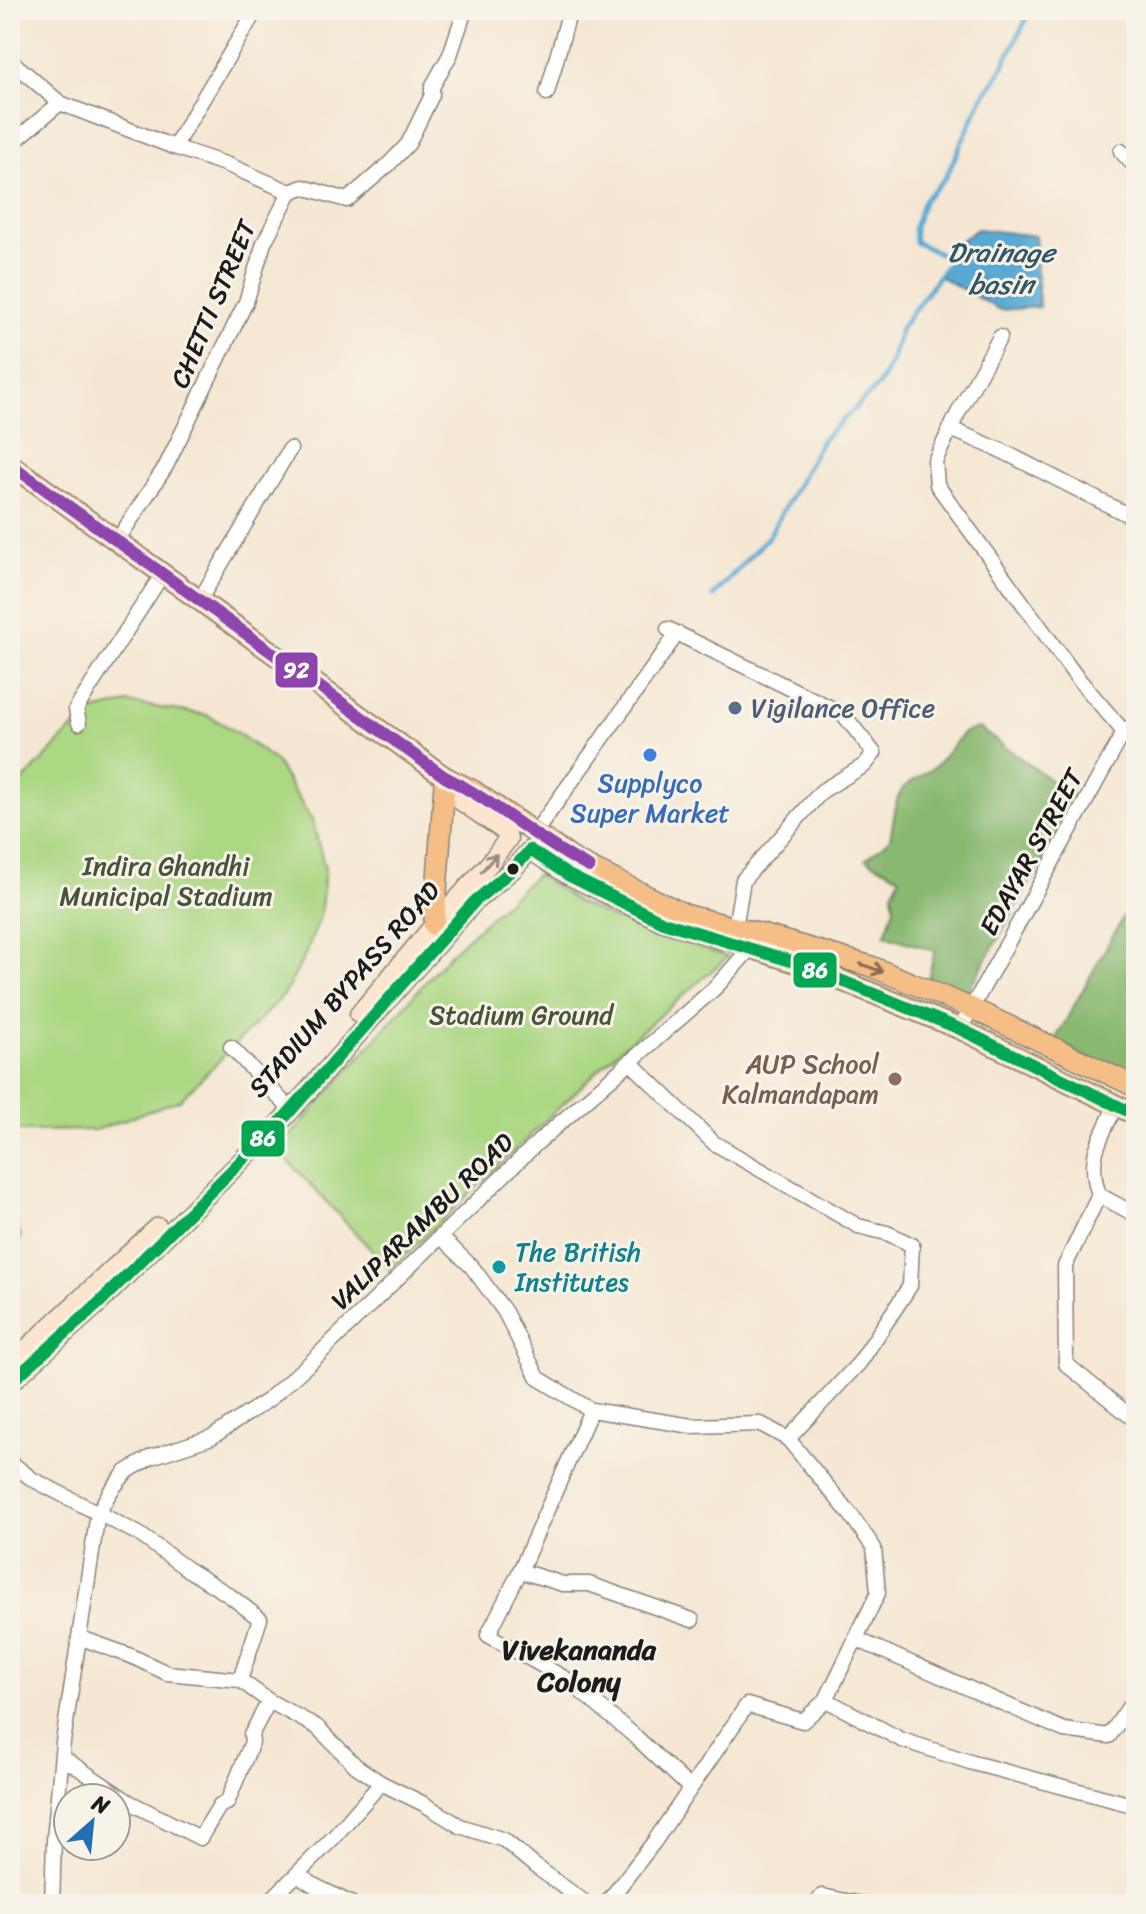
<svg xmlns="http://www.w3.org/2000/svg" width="1146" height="1914" font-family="Sriracha,sans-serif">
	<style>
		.green { fill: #acd783; stroke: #647a50; stroke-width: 2 }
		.forest { fill: #89b871; stroke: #526a46; stroke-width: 2 }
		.water { fill: #59aad4; stroke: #3a6378; stroke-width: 2 }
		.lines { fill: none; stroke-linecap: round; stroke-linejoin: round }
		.stream { stroke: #59aad4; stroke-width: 5 }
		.street-casing { stroke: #888278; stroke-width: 17 }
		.secondary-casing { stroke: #888278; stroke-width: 21 }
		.primary-casing { stroke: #888278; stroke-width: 23 }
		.street { stroke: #fff; stroke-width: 14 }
		.secondary { stroke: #fbe5cf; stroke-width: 18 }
		.primary { stroke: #f6be87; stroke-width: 20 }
		.bus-1-casing { stroke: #f7f3e8; stroke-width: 18 }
		.bus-2-casing { stroke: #f7f3e8; stroke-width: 18 }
		.bus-1 { stroke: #8e44ad; stroke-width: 12 }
		.bus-2 { stroke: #00a651; stroke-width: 12 }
		.oneway { stroke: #978b7e }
		.oneway2 { stroke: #896d52 }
		.service-dot { fill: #5c6f8a; stroke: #f7f3e8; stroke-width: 3 }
		.shop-dot { fill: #3f7fe0; stroke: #f7f3e8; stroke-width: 3 }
		.bus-dot { fill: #1c1c1c; stroke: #f7f3e8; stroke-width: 3 }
		.education-dot { fill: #8d6e63; stroke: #f7f3e8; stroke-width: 3 }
		.culture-dot { fill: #0f9aa8; stroke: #f7f3e8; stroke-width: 3 }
		.labels { text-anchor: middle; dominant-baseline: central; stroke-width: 6; stroke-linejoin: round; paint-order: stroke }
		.street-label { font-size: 26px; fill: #1c1c1c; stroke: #f7f3e8 }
		.service-label { font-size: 26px; fill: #4e5e75; stroke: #f7f3e8; text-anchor: start }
		.shop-label { font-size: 26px; fill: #366cbe; stroke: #f7f3e8 }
		.park-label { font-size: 26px; fill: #47543b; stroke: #f7f3e8 }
		.education-label { font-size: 26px; fill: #785e54; stroke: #f7f3e8; text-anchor: end }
		.culture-label { font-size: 26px; fill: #0d838f; stroke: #f7f3e8; text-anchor: start }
		.water-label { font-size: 28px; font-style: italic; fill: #345566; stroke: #f7f3e8 }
		.neighbourhood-label { font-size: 28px; font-weight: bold; fill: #1c1c1c; stroke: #f7f3e8 }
		.line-badge { stroke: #f7f3e8; stroke-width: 3 }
		.badge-label { font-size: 22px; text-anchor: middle; font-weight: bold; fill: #fff }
	</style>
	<rect width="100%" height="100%" fill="#f7f3e8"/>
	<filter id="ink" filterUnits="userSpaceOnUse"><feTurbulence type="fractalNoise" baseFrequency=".0125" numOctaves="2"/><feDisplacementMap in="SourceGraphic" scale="16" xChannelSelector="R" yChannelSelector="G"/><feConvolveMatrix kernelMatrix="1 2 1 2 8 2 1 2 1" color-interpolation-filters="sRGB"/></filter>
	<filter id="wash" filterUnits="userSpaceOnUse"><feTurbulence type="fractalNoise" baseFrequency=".006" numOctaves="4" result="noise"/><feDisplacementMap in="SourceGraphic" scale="32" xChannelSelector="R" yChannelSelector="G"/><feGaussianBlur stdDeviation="1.8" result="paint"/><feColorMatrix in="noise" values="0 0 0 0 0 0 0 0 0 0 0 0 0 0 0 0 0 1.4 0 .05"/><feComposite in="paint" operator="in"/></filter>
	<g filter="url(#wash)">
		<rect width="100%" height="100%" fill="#f5e7d3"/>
		<g class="green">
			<polygon points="128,703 207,715 235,731 275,761 312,820 325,869 320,917 306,953 285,994 180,1100 96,1130 22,1131 10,1124 10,794 89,712"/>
			<polygon points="537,874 579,903 608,916 728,957 615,1054 390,1270 278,1150 450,954"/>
			<polygon points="10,1211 21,1236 10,1263"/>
		</g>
		<g class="forest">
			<polygon points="979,728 1078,800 965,996 928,978 935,951 885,935 894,908 892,893 900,877 866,859 890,839 897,800 903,788 936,766 963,733"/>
			<polygon points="1131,903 1136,907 1136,1065 1127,1080 1055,1040"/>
		</g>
		<polygon class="water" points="977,229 1035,236 1039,307 1000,310 941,277 957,243"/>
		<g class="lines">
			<polyline class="stream" points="713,596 769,536 822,440 879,385 891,362 901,328 951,259 915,242 914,227 924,200 946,177 982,98 999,74 1031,10"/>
		</g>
	</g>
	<g filter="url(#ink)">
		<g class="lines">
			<g class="street-casing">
				<g id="street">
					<polyline points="10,60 60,103"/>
					<polyline points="547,93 570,10"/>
					<polyline points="10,145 60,103 174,147 256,10"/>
					<polyline points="1121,151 1136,168"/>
					<polyline points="290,192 303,187 347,200 388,165 408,144 432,95 432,87 450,55 465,10"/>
					<polyline points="1000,337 958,413 935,461 937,485 1075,675 1124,732"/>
					<polyline points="951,429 1002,451 1136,519"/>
					<polyline points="117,541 166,466 246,302 264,243 290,192 228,165 174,147"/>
					<polyline points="199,601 290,449"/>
					<polyline points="668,629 843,714 874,753 865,765 822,791 743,880 735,928"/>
					<polyline points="79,723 76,709 162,575"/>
					<polyline points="534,834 677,634"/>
					<polyline points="960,1029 1124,732 1136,722"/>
					<polyline points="231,1047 291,1110"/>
					<polyline points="631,1063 714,1143 858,1226 887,1233 912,1245 910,1286 860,1362 788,1439"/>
					<path d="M 1116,1105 C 1100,1140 1086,1157 1099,1195 L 1136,1215"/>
					<polyline points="1099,1195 1065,1266 1066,1364 1136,1421"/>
					<polyline points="441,1237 472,1267 505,1312 538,1378 591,1410 520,1571 488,1635 566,1679 637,1738 689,1787"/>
					<polyline points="591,1410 692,1426 761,1424 788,1439 851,1515 874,1548 878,1593 826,1700"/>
					<polyline points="10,1462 32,1479 98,1513 63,1742 54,1840 52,1904"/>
					<polyline points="520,1571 563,1584 589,1584 692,1620"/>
					<polyline points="81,1638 131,1656 167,1673 240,1680"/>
					<polyline points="856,1639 1064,1730 1109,1736 1136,1697"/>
					<polyline points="62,1757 129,1802 200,1838 220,1805 227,1803 252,1742 251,1735 269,1701"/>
					<polyline points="298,1875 317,1887 352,1904"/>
					<polyline points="267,1904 334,1837 381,1783"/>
					<polyline points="587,1904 535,1866 504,1840 460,1826 424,1804 381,1783 356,1766 317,1727 269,1701 240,1680 260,1619 229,1595 187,1569 139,1534 98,1513 110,1492 126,1472 151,1457 212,1437 268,1400 312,1361 537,1143 716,987 755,943"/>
					<polyline points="606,1904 654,1842 747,1705 803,1721 826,1700 902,1740 973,1763 1136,1806"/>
					<polyline points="816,1904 822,1896 861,1904"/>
				</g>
			</g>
			<g class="secondary-casing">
				<g id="secondary">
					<polyline points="359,1014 434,925 489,864 508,839 506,832 461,801 445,777"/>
					<polyline points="10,1364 158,1227"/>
					<polyline points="10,1383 99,1303 286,1116 474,902 513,869 530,850 568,875 663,922 751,948"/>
				</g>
			</g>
			<g class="primary-casing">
				<g id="primary">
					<polyline points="10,464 445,777 472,790 576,861 686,915 764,935 870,966 971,1008 1136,1087"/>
					<polyline points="434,925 445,777"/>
					<polyline points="751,948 801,964 960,1029 1136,1115"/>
				</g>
			</g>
			<use href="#street" class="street"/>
			<use href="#secondary" class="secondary"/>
			<use href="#primary" class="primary"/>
			<g class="bus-1-casing">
				<path id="bus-1" d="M 10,464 L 445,777 C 496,802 538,841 589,867"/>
			</g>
			<g class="bus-2-casing">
				<polyline id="bus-2" points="10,1383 99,1303 286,1116 474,902 513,869 530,850 568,875 663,922 801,964 960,1029 1136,1115"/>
			</g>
			<use href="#bus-1" class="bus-1"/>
			<use href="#bus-2" class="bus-2"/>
		</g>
		<defs><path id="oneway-shaft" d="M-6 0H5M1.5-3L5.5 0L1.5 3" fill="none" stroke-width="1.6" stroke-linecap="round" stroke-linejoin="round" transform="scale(2)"/></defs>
		<use class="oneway" href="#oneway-shaft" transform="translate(489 863) rotate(-49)"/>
		<use class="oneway2" href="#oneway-shaft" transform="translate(872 968) rotate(20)"/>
	</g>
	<circle class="service-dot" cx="735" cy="708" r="8"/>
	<circle class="shop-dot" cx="650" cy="755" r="8"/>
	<circle class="bus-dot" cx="513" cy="869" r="7"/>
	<circle class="education-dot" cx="895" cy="1079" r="8"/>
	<circle class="culture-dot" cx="499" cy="1267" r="8"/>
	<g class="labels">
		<g class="street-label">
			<text transform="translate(213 304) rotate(-67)">CHETTI STREET</text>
			<text transform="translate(1031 852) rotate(-61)">EDAYAR STREET</text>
			<text transform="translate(344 989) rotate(-49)">STADIUM BYPASS ROAD</text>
			<text transform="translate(422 1221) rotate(-44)">VALIPARAMBU ROAD</text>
		</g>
		<g class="service-label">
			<text x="751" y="708">Vigilance Office</text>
		</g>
		<g class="shop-label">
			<text x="650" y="783">Supplyco<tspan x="650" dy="30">Super Market</tspan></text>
		</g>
		<g class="park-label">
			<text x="166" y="866">Indira Ghandhi<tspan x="166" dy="30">Municipal Stadium</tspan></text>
			<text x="521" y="1015">Stadium Ground</text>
		</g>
		<g class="education-label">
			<text x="879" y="1064">AUP School<tspan x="879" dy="30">Kalmandapam</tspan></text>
		</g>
		<g class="culture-label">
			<text x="515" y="1252">The British<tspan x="515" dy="30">Institutes</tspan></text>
		</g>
		<g class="water-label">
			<text x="1001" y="252">Drainage<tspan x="1001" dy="32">basin</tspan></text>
		</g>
		<g class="neighbourhood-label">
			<text x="579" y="1649">Vivekananda<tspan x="579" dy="32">Colony</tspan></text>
		</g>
	</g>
	<g class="line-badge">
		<rect x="274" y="651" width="45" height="38" rx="8" fill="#8e44ad"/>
		<rect x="792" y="951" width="46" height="38" rx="8" fill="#00a651"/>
		<rect x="240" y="1119" width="46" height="39" rx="8" fill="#00a651"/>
	</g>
	<g class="badge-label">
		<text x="296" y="678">92</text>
		<text x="815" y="978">86</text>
		<text x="263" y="1146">86</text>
	</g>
	<rect width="1146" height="1914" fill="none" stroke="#f7f3e8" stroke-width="40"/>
	<g transform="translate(92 1822) rotate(27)"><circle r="38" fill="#f7f3e8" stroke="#9f9d96" stroke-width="2"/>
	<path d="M0-6L14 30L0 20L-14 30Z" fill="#1f6fb2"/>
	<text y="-12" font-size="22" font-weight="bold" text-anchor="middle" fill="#1c1c1c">N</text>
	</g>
</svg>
